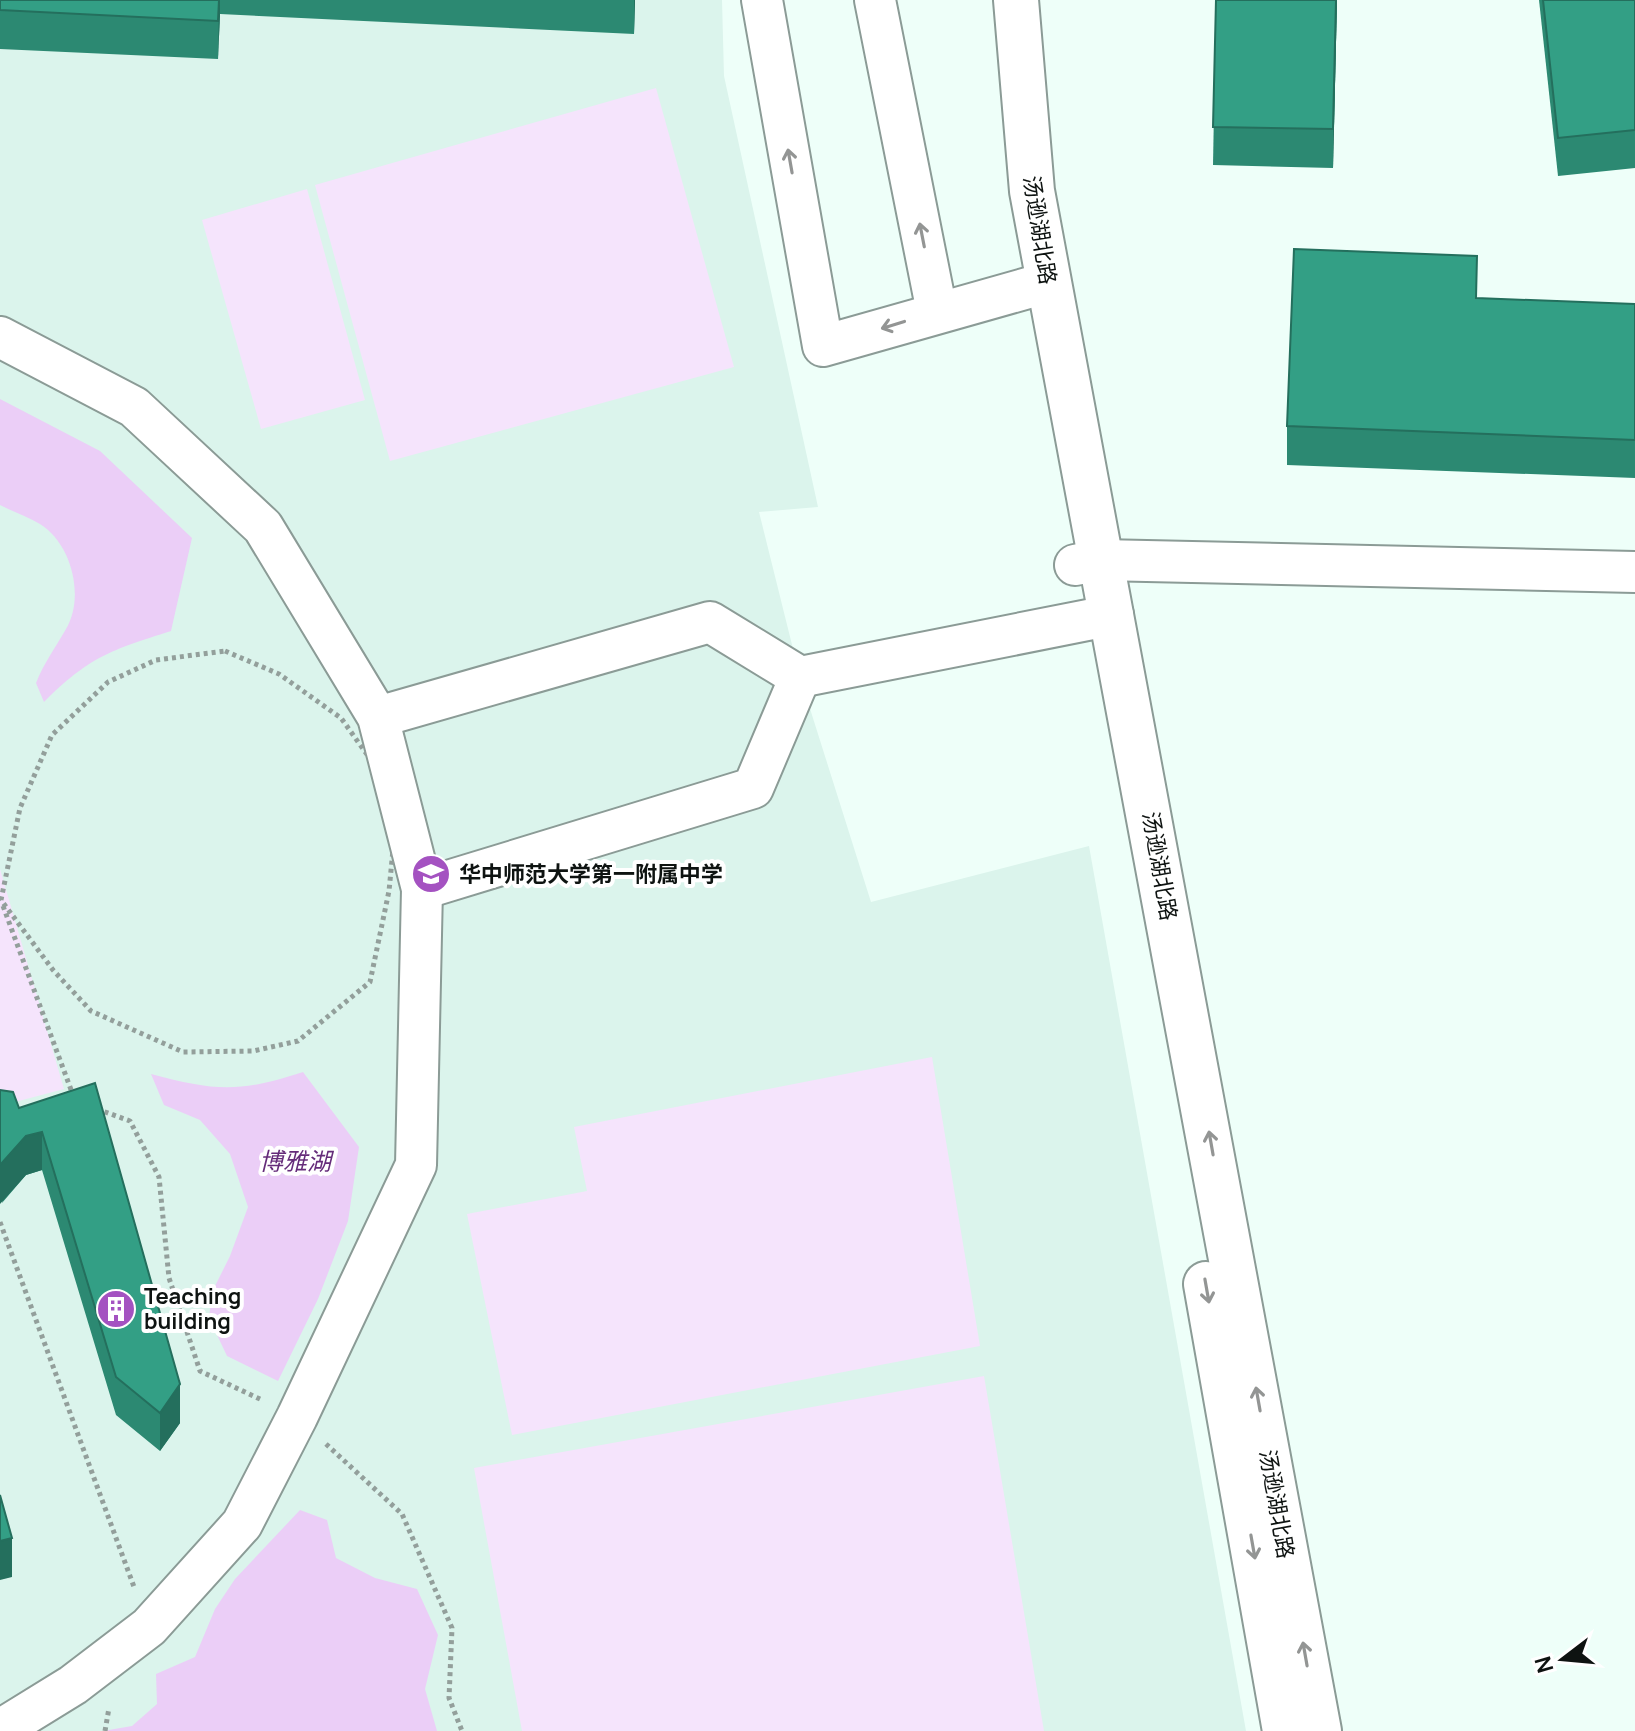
<svg xmlns="http://www.w3.org/2000/svg" width="1635" height="1731" font-family="Manrope,'Noto Sans SC',sans-serif">
	<style>
		.built { fill: #dbf4ec }
		.green { fill: #f5e4fc }
		.water { fill: #ebcef7 }
		.lines { fill: none; stroke-linecap: round; stroke-linejoin: round }
		.street-casing { stroke: #8b9b96; stroke-width: 44 }
		.secondary-casing { stroke: #8b9b96; stroke-width: 48 }
		.path { stroke: #939f9b; stroke-width: 5; stroke-dasharray: 4 4; stroke-linecap: butt }
		.street { stroke: #fff; stroke-width: 40 }
		.secondary { stroke: #fff; stroke-width: 44 }
		.wall { fill: #2c8972 }
		.shaded-wall { fill: #246f5d }
		.building { fill: #339f85; stroke: #246f5d; stroke-width: 2 }
		.oneway { stroke: #939594 }
		.labels { text-anchor: middle; dominant-baseline: central; stroke-width: 8; stroke-linejoin: round; paint-order: stroke }
		.street-label { font-size: 22px; fill: #0e1311; stroke: #fff }
		.poi-label { font-size: 22px; font-weight: bold; fill: #0e1311; stroke: #fff; text-anchor: start }
		.water-label { font-size: 24px; font-style: italic; fill: #652c7a; stroke: #fff }
	</style>
	<rect width="100%" height="100%" fill="#eefff9"/>
	<polygon class="built" points="0,0 722,0 724,76 818,507 759,512 800,677 871,902 1089,846 1246,1731 0,1731"/>
	<g class="green">
		<polygon points="656,88 734,367 390,461 315,185"/>
		<polygon points="307,189 365,400 261,429 202,220"/>
		<polygon points="0,869 64,1089 0,1106"/>
		<polygon points="932,1057 980,1346 512,1435 467,1214 587,1191 574,1127"/>
		<polygon points="984,1376 1044,1731 522,1731 474,1468"/>
	</g>
	<g class="water">
		<path d="M 0,399 L 100,451 L 192,538 L 171,631 C 111,650 89,657 44,702 L 36,683 C 44,663 55,648 66,629 C 85,597 72,544 40,524 C 27,516 13,512 0,505 Z"/>
		<path d="M 303,1072 L 359,1147 L 348,1221 L 318,1299 L 278,1381 L 227,1356 L 209,1318 L 212,1292 L 230,1256 L 248,1207 L 230,1154 L 200,1120 L 164,1105 L 151,1074 C 215,1091 239,1093 303,1072 Z"/>
		<polygon points="300,1510 327,1520 336,1558 375,1578 417,1589 438,1635 425,1689 437,1731 103,1731 132,1726 157,1704 156,1674 195,1657 215,1609 235,1579"/>
	</g>
	<g class="lines">
		<g class="street-casing">
			<g id="street">
				<polyline points="762,0 823,346 1049,282"/>
				<polyline points="875,0 937,312"/>
				<polyline points="0,337 134,407 263,527 378,717 422,889 416,1165 297,1417 242,1524 149,1627 73,1685 0,1730"/>
				<polyline points="1075,565 1101,560 1635,572"/>
				<polyline points="800,677 1113,615"/>
				<polyline points="378,717 710,622 800,677 753,788 422,889"/>
			</g>
		</g>
		<g class="secondary-casing">
			<g id="secondary">
				<polyline points="1016,0 1032,191 1319,1731"/>
				<polyline points="1206,1284 1285,1731"/>
			</g>
		</g>
		<g class="path">
			<polygon points="225,651 279,674 341,718 398,798 389,891 370,982 298,1041 253,1051 183,1052 91,1011 53,970 1,900 20,808 52,735 108,682 156,660"/>
			<polyline points="3,906 73,1095"/>
			<polyline points="97,1109 130,1121 159,1177 169,1278 200,1371 262,1400"/>
			<polyline points="0,1222 134,1587"/>
			<polyline points="326,1444 402,1514 452,1628 449,1698 462,1731"/>
			<polyline points="105,1731 109,1708"/>
		</g>
		<use href="#street" class="street"/>
		<use href="#secondary" class="secondary"/>
	</g>
	<g class="wall">
		<polygon points="0,0 635,0 634,34 220,14 218,59 0,49"/>
		<polygon points="1216,0 1337,0 1333,168 1213,165"/>
		<polygon points="1539,0 1635,0 1635,168 1558,176"/>
		<polygon points="1477,298 1635,304 1635,478 1287,465 1287,426"/>
		<polygon points="95,1083 180,1423 160,1451 116,1415 42,1170 26,1175 2,1203 19,1108"/>
	</g>
	<g class="shaded-wall">
		<polygon points="219,0 220,0 220,14 218,59"/>
		<polygon points="634,0 635,0 634,34"/>
		<polygon points="1336,0 1337,0 1333,168 1333,129"/>
		<polygon points="42,1132 42,1170 26,1175 0,1204 0,1165 26,1136"/>
		<polygon points="180,1384 180,1423 160,1451 160,1413"/>
		<polygon points="12,1538 12,1577 0,1580 0,1541"/>
	</g>
	<g class="building">
		<polygon points="0,0 219,0 218,21 0,10"/>
		<polygon points="1216,0 1336,0 1333,129 1213,127"/>
		<polygon points="1543,0 1635,0 1635,130 1558,138"/>
		<polygon points="1294,249 1477,256 1476,298 1635,304 1635,440 1287,426"/>
		<polygon points="95,1083 180,1384 160,1413 116,1377 42,1132 26,1136 0,1165 0,1090 13,1092 19,1108"/>
		<polygon points="0,1495 12,1538 0,1541"/>
	</g>
	<defs><path id="oneway-shaft" d="M-6 0H5M1.5-3L5.5 0L1.5 3" fill="none" stroke-width="1.6" stroke-linecap="round" stroke-linejoin="round" transform="scale(2)"/></defs>
	<g class="oneway">
		<use href="#oneway-shaft" transform="translate(790 161) rotate(-100)"/>
		<use href="#oneway-shaft" transform="translate(922 235) rotate(-101)"/>
		<use href="#oneway-shaft" transform="translate(893 325) rotate(163)"/>
		<use href="#oneway-shaft" transform="translate(1211 1143) rotate(-100)"/>
		<use href="#oneway-shaft" transform="translate(1207 1291) rotate(80)"/>
		<use href="#oneway-shaft" transform="translate(1258 1399) rotate(-100)"/>
		<use href="#oneway-shaft" transform="translate(1253 1547) rotate(80)"/>
		<use href="#oneway-shaft" transform="translate(1305 1654) rotate(-100)"/>
	</g>
	<defs>
		<g id="school-disc" transform="scale(2)"><circle r="9.5" fill="#a452c1" stroke="#fff"/><path d="M0-5L7-2L0 1L-7-2ZM-4 1L0 2.5L4 1V4Q0 6-4 4Z" fill="#fff"/></g>
		<g id="building-disc" transform="scale(2)"><circle r="9.5" fill="#a452c1" stroke="#fff"/><path d="M-4-6H4V6H1V3H-1V6H-4ZM-2.5-4.3h1.7v1.8h-1.7ZM.8-4.3h1.7v1.8H.8ZM-2.5-1h1.7V.8h-1.7ZM.8-1h1.7V.8H.8Z" fill="#fff"/></g>
	</defs>
	<g fill-rule="evenodd">
		<use href="#school-disc" x="431" y="874"/>
		<use href="#building-disc" x="116" y="1309"/>
	</g>
	<g class="labels">
		<g class="street-label">
			<text transform="translate(1040 230) rotate(81)">汤逊湖北路</text>
			<text transform="translate(1160 866) rotate(80)">汤逊湖北路</text>
			<text transform="translate(1277 1504) rotate(80)">汤逊湖北路</text>
		</g>
		<g class="poi-label">
			<text x="459" y="874">华中师范大学第一附属中学</text>
			<text x="144" y="1296">Teaching<tspan x="144" dy="25">building</tspan></text>
		</g>
		<g class="water-label">
			<text x="295" y="1160">博雅湖</text>
		</g>
	</g>
	<g transform="translate(1563 1659) rotate(254)" stroke="#ffffff" stroke-width="6" paint-order="stroke">
	<path d="M0-6L14 30L0 20L-14 30Z" fill="#0e1311"/>
	<text y="-12" font-size="22" font-weight="bold" text-anchor="middle" fill="#0e1311">N</text>
	</g>
</svg>
